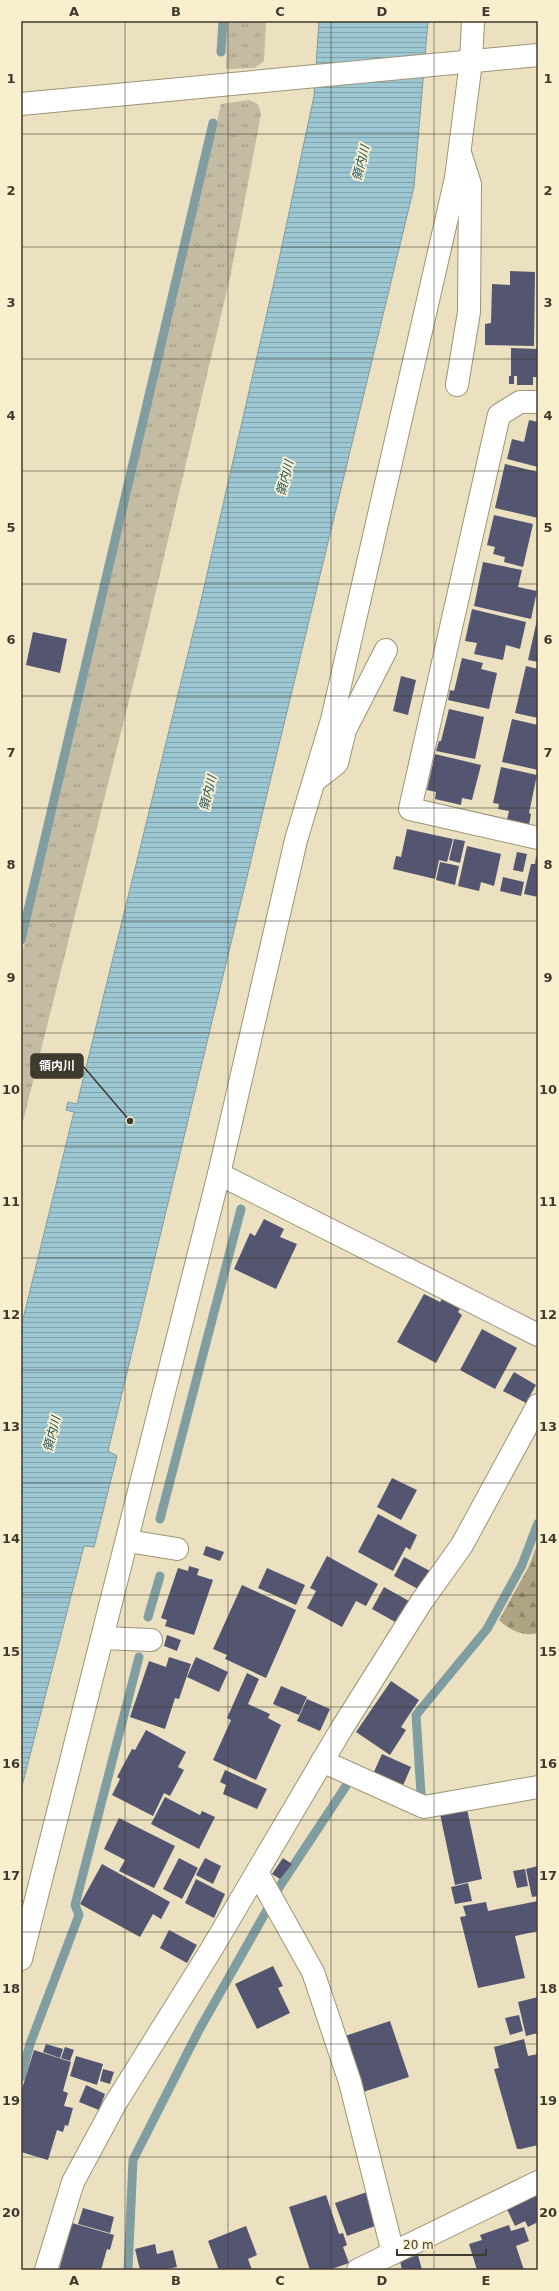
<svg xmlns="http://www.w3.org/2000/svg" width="559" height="2291" font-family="'DejaVu Sans','Noto Sans JP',sans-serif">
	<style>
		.grass { fill: url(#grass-tufts) }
		.forest { fill: url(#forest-firs) }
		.water { fill: url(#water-rules); stroke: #809da1 }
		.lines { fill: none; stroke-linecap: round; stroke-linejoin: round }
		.stream { stroke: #809da1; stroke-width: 9 }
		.building { fill: #545570 }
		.minor-casing { stroke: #9e9476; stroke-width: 24 }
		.minor { stroke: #fff; stroke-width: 22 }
		.grid { fill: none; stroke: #3e3a2d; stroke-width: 1; stroke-opacity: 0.55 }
		.labels { text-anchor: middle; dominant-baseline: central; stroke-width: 4; stroke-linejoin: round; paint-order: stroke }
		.water-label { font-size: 12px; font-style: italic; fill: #195260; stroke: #f9eece }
		.leader { fill: none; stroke: #3e3a2d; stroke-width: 1.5 }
		.callout-dot { fill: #3e3a2d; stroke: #f9eece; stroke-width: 1.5 }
		.callout { fill: #3e3a2d; stroke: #3e3a2d; stroke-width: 1.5 }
		.callout-label { font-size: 12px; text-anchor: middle; font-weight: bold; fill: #fff }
		.neatline { fill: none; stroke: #3e3a2d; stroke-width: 1.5 }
		.grid-label { font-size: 13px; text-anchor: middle; font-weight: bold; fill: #3e3a2d }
	</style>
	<defs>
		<pattern id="grass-tufts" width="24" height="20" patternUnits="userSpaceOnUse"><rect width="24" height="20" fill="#c3bba2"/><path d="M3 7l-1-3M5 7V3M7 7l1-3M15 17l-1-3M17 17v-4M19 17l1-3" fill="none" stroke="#a09984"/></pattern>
		<pattern id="forest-firs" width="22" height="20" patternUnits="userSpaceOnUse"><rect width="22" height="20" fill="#aea382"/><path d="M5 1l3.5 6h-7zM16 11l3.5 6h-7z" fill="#8f866b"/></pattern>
		<pattern id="water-rules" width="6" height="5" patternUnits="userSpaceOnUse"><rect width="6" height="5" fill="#9dc7d3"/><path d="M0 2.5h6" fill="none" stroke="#81a3ac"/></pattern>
	</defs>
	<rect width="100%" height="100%" fill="#ebe1c1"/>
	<g class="grass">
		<polygon points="227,21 266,21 264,61 255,68 226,69"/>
		<polygon points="249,100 258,104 261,114 231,273 146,633 21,1129 21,958 221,104"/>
	</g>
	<path class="forest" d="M 538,1542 L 538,1633 C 524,1637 509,1630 499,1620 L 529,1566 Z"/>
	<polygon class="water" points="319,21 428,21 414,187 108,1451 117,1456 94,1547 84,1546 21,1790 21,1327 74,1112 66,1110 68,1102 77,1104 200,605 275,278 314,96"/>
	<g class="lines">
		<g class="stream">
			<polyline points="221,52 223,21"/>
			<polyline points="21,940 213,123"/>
			<polyline points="160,1519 241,1209"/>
			<polyline points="148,1617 160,1576"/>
			<polyline points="410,1795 421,1794 416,1715 487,1629 522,1565 538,1523"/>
			<polyline points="276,1892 346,1786"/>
			<polyline points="21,2077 30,2044 79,1915 75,1905 139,1657"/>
			<polyline points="128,2270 133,2160 199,2030 267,1910"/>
		</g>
	</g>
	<g class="building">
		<polygon points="510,271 535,272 534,346 485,345 485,324 491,323 492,284 510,285"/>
		<polygon points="511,348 538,349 538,377 533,377 533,385 517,385 517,376 514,376 514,384 509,384 509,376 511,376"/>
		<polygon points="529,420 538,422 538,467 507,459 512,439 524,442"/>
		<polygon points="505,464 538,472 538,518 495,508"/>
		<polygon points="494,515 533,524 523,567 504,562 505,557 493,554 495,547 487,545"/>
		<polygon points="483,562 522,570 518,587 537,591 531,619 474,606"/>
		<polygon points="472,609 526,622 520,649 506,645 503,660 474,654 477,643 465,641"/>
		<polygon points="537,620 538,620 538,662 528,660"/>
		<polygon points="33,632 67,639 60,673 26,665"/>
		<polygon points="462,658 483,663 481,669 497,673 489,709 448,700 450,690 454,691"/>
		<polygon points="526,666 538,669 538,718 515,713"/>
		<polygon points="401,676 416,680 408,715 393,711"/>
		<polygon points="449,709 484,717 475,759 436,751 439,741 441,741"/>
		<polygon points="512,719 538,725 538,770 502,762"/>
		<polygon points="435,754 481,765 472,800 462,798 461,805 435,799 436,792 427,790"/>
		<polygon points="501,767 537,775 529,813 531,814 529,825 507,820 509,811 498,809 499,804 493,803"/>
		<polygon points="407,829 453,839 447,862 439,860 435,879 393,869 396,856 401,857"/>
		<polygon points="454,839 465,841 460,863 449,860"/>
		<polygon points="467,846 501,854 494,886 481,882 479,891 458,886"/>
		<polygon points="517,852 527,854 523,872 513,870"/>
		<polygon points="536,857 538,858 538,897 524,894 531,864 535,864"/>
		<polygon points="440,862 459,866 455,885 436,880"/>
		<polygon points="503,877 524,882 521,896 500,891"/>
		<polygon points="264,1219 284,1229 280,1237 297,1244 276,1289 234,1269 250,1233 255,1236"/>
		<polygon points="424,1294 440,1302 442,1299 460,1309 458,1312 462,1315 436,1363 397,1342"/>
		<polygon points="482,1329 517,1348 495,1389 460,1370"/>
		<polygon points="514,1372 536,1385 526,1403 503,1391"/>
		<polygon points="392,1478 417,1490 401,1520 377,1507"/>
		<polygon points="378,1514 417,1535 410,1550 406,1547 393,1571 358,1552"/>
		<polygon points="206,1546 224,1552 220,1561 203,1555"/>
		<polygon points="327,1556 378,1584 366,1606 356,1601 342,1627 307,1608 316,1591 310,1588"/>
		<polygon points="404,1557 430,1571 420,1590 394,1576"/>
		<polygon points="189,1566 199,1569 197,1575 213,1580 194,1635 165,1626 167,1620 161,1618 178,1568 188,1571"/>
		<polygon points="267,1568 305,1585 296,1605 258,1588"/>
		<polygon points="242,1585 296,1610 266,1678 225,1659 227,1655 213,1649"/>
		<polygon points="384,1587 409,1601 397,1623 372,1609"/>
		<polygon points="167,1635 181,1640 177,1651 164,1646"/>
		<polygon points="169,1657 191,1664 179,1699 175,1698 165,1729 130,1717 149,1661 166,1667"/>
		<polygon points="196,1657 228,1672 219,1692 187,1677"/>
		<polygon points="247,1673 259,1679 248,1704 270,1714 268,1718 281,1725 256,1780 213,1760 231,1720 227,1718"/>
		<polygon points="391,1681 419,1700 401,1727 406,1730 390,1755 356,1732"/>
		<polygon points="281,1686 307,1697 299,1715 273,1704"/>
		<polygon points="307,1699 330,1709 320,1731 297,1721"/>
		<polygon points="146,1730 186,1752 178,1767 184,1770 170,1796 164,1793 153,1816 112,1795 120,1779 117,1777 132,1749 135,1750"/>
		<polygon points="382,1754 411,1767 402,1788 373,1774"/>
		<polygon points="225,1770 267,1789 257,1809 223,1794 226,1785 220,1782"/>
		<polygon points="165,1797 200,1815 202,1811 215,1817 199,1849 151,1824"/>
		<polygon points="467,1809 482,1879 455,1885 440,1814"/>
		<polygon points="119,1818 175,1846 154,1888 119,1871 125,1860 104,1849"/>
		<polygon points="179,1858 198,1868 182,1899 163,1889"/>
		<polygon points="205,1858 221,1866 213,1884 196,1875"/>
		<polygon points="283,1858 292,1864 280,1879 272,1874"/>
		<polygon points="102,1864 170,1902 161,1919 153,1914 140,1937 80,1904"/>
		<polygon points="538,1866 538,1896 532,1897 526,1869"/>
		<polygon points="525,1869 528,1886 517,1888 513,1871"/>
		<polygon points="196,1879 225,1894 214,1918 185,1903"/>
		<polygon points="468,1883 472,1901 455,1904 451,1887"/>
		<polygon points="538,1901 538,1931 515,1936 525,1978 478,1988 460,1917 466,1916 463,1906 486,1902 488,1911"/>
		<polygon points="169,1930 197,1945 187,1963 160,1948"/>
		<polygon points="273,1966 283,1986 278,1988 290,2013 257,2029 235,1984"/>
		<polygon points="538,1997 538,2033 526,2036 518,2002"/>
		<polygon points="519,2015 523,2031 510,2035 505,2018"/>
		<polygon points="390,2021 409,2077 363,2092 345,2036"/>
		<polygon points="524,2039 528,2056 538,2054 538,2145 521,2149 517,2149 494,2069 499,2068 494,2047"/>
		<polygon points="46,2044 63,2049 60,2058 43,2052"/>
		<polygon points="65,2047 74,2050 70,2061 61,2058"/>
		<polygon points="34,2050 71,2062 63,2091 68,2093 64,2106 73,2108 68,2126 65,2125 63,2132 57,2130 48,2160 21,2152 21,2092"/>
		<polygon points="76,2056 103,2064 97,2085 70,2076"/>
		<polygon points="103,2069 114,2072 110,2084 100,2081"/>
		<polygon points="86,2085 105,2094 99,2110 79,2102"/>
		<polygon points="367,2192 378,2225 347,2236 335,2203"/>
		<polygon points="538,2194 538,2222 528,2227 525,2221 515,2226 507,2209"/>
		<polygon points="326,2195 339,2234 343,2233 347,2245 343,2247 349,2263 329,2270 310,2270 289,2207"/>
		<polygon points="83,2208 114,2217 110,2233 78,2224"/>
		<polygon points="72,2223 114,2235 110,2250 107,2249 101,2270 59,2270"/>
		<polygon points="509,2225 511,2231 524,2227 529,2241 516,2246 524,2270 477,2270 469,2244 482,2240 480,2235"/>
		<polygon points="246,2226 257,2255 248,2259 252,2270 219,2270 208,2241"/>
		<polygon points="155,2244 157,2254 173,2250 177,2267 163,2270 140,2270 135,2249"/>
		<polygon points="418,2255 422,2270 402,2270 400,2261"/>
	</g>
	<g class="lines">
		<g class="minor-casing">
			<g id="minor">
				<polyline points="21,104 538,55"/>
				<polyline points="457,385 469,312 470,184 461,156"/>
				<polyline points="538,402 520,402 499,415 410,809 538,838"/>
				<polyline points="314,781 337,763 345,730 386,650"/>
				<polyline points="219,1174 538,1335"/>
				<polyline points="128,1541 177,1549"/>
				<polyline points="102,1638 151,1640"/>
				<polyline points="322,1761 424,1807 538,1787"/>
				<polyline points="257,1872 313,1972 350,2082 393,2253"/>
				<polyline points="21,1959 219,1174 296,840 332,720 456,178 471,62 473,21"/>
				<polyline points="46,2270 73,2182 115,2104 211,1950 342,1728 422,1601 462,1545 538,1405"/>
				<polyline points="358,2270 538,2182"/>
			</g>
		</g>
		<use href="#minor" class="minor"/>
	</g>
	<path class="grid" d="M 125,21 L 125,2270M 228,21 L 228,2270M 331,21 L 331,2270M 434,21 L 434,2270M 21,134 L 538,134M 21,247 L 538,247M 21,359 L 538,359M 21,471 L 538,471M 21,584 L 538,584M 21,696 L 538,696M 21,808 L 538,808M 21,921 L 538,921M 21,1033 L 538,1033M 21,1146 L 538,1146M 21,1258 L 538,1258M 21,1370 L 538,1370M 21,1483 L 538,1483M 21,1595 L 538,1595M 21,1707 L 538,1707M 21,1820 L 538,1820M 21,1932 L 538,1932M 21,2044 L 538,2044M 21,2157 L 538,2157"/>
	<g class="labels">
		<g class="water-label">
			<text transform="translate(361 163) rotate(-76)">領内川</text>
			<text transform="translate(285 478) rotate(-76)">領内川</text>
			<text transform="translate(208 793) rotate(-76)">領内川</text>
			<text transform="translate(52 1434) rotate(-76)">領内川</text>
		</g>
	</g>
	<path class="leader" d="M130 1121L83 1066"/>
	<circle class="callout-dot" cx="130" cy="1121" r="4"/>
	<rect class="callout" x="31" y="1054" width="52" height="24" rx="4"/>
	<g class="callout-label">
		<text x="57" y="1070">領内川</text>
	</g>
	<rect width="559" height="2291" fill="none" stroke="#f9eece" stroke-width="44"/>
	<path d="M397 2249v6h89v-6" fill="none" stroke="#3e3a2d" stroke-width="2"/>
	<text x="403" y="2249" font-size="12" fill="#3e3a2d" stroke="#f9eece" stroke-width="3" paint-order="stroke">20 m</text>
	<rect x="22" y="22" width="515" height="2247" class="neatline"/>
	<g class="grid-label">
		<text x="74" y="16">A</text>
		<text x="176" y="16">B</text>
		<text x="280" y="16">C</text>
		<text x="382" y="16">D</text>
		<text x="486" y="16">E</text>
		<text x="11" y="83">1</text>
		<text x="548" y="83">1</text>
		<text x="11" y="195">2</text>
		<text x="548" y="195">2</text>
		<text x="11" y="307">3</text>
		<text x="548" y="307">3</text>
		<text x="11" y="420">4</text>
		<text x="548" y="420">4</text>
		<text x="11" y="532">5</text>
		<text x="548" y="532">5</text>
		<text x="11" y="644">6</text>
		<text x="548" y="644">6</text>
		<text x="11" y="757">7</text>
		<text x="548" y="757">7</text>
		<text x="11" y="869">8</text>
		<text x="548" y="869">8</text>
		<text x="11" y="982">9</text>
		<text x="548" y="982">9</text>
		<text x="11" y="1094">10</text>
		<text x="548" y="1094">10</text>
		<text x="11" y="1206">11</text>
		<text x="548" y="1206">11</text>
		<text x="11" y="1319">12</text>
		<text x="548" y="1319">12</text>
		<text x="11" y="1431">13</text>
		<text x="548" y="1431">13</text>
		<text x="11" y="1543">14</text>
		<text x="548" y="1543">14</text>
		<text x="11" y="1656">15</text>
		<text x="548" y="1656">15</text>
		<text x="11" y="1768">16</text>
		<text x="548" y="1768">16</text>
		<text x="11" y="1880">17</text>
		<text x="548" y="1880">17</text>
		<text x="11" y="1993">18</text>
		<text x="548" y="1993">18</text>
		<text x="11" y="2105">19</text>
		<text x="548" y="2105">19</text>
		<text x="11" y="2217">20</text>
		<text x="548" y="2217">20</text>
		<text x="74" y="2285">A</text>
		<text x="176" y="2285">B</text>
		<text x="280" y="2285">C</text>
		<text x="382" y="2285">D</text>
		<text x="486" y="2285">E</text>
	</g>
</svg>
